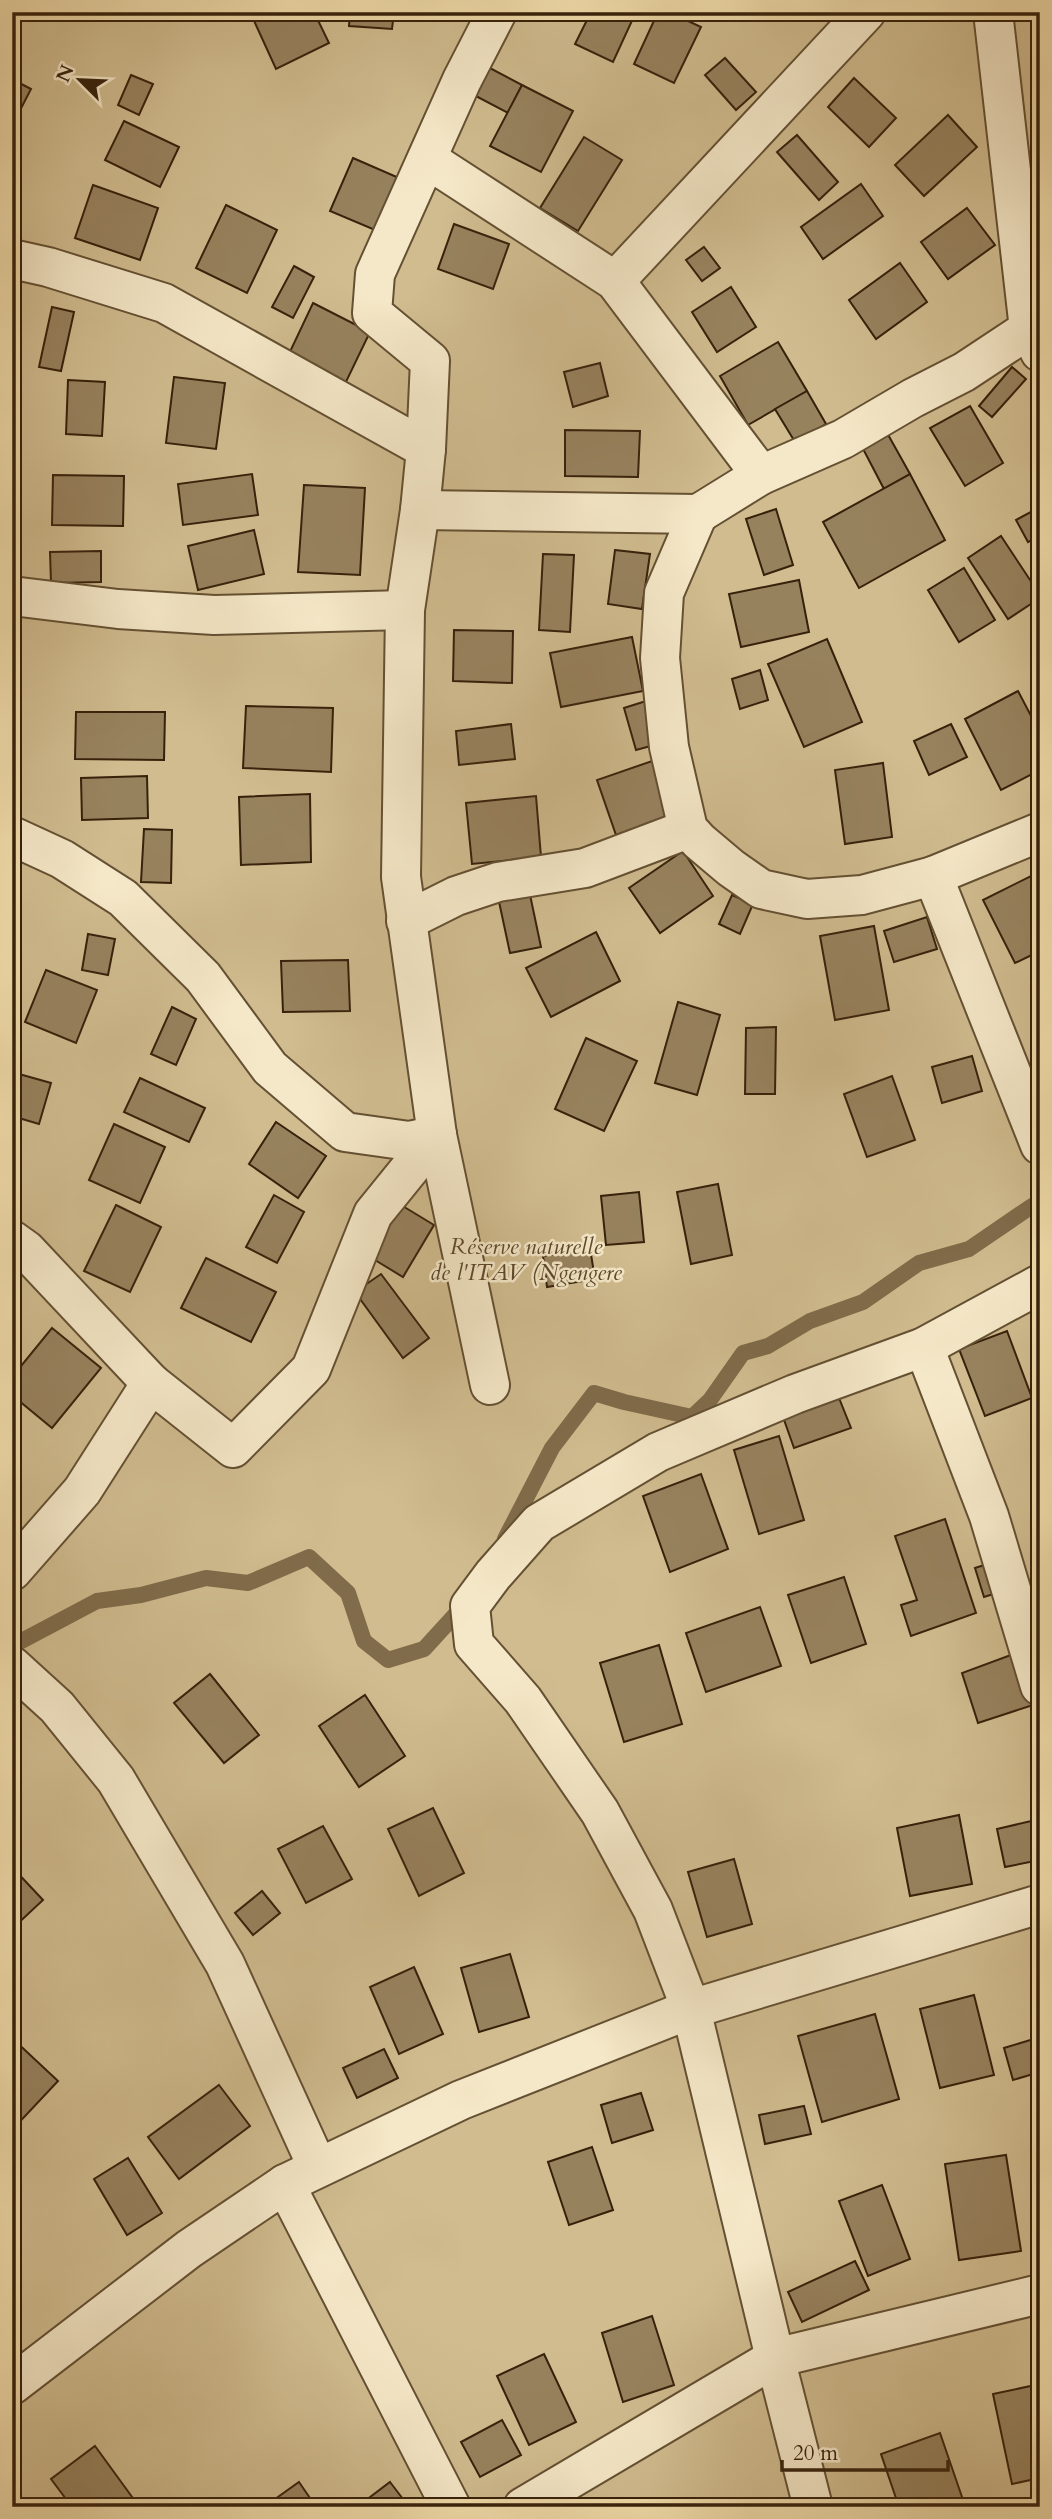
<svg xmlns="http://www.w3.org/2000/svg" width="1052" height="2519" font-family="Cardo,serif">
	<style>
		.green { fill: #d0bc8f; stroke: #836e4d; stroke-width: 2 }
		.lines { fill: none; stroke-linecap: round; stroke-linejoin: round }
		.stream { stroke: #806b4a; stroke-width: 16 }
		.building { fill: #97825e; stroke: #36210b; stroke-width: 2 }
		.minor-casing { stroke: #645033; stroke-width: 42 }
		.minor { stroke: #f5e8c8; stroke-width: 38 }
		.labels { text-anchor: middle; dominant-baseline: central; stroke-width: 5; stroke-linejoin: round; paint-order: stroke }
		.park-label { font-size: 23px; font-style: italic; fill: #5c482c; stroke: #f5e8c8 }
	</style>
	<rect width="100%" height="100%" fill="#f0dcaa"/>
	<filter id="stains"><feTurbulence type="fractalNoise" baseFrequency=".00286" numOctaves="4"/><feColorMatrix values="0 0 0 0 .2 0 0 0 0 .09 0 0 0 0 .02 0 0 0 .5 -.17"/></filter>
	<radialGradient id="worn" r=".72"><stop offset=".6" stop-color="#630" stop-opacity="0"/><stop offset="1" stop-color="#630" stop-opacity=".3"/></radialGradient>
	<rect class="green" x="12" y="12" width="1028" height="2495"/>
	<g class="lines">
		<g class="stream">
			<polyline points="505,1539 552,1448 594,1393 624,1402 692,1417 710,1400 743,1353 768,1346 810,1321 863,1302 919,1263 969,1249 1032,1206 1040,1209"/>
			<polyline points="12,1646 97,1601 141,1595 206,1578 248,1583 309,1557 348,1593 364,1641 388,1660 424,1649 466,1603"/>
		</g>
	</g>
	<g class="building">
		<polygon points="250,12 314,12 329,43 276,69"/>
		<polygon points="350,12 394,12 392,29 349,26"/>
		<polygon points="591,12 636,12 613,62 575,44"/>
		<polygon points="658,12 669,12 701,27 674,83 634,64"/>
		<polygon points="1040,38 1040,57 1034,40"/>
		<polygon points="725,58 756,92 736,110 705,75"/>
		<polygon points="486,66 522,85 508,113 472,94"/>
		<polygon points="131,75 153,84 139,115 118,105"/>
		<polygon points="854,78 896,118 869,147 828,107"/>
		<polygon points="12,79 31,89 12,126"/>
		<polygon points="522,85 573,111 541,172 490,146"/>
		<polygon points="948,115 977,147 924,196 895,165"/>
		<polygon points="124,121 179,147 160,187 105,160"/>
		<polygon points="797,135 838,182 819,200 777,152"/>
		<polygon points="584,137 622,160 578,231 540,208"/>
		<polygon points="12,146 19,147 12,184"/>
		<polygon points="353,158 399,178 375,230 330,211"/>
		<polygon points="861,184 883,216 823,259 801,227"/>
		<polygon points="93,185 158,208 140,260 75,238"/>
		<polygon points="226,205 277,230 247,293 196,268"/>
		<polygon points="967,208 995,245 948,279 921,242"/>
		<polygon points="454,224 509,244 493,289 438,269"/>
		<polygon points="704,247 720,268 702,281 686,260"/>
		<polygon points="900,263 927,302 876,339 849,300"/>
		<polygon points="294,266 314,277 293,318 272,307"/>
		<polygon points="731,287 756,327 717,352 692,312"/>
		<polygon points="313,303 370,332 344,386 287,358"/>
		<polygon points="52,307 74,312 61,371 39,367"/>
		<polygon points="778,342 807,391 748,425 720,376"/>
		<polygon points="600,363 608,396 573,407 564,372"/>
		<polygon points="1012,367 1026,379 992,417 979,406"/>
		<polygon points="174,377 225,383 216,449 166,443"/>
		<polygon points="68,380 105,382 102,436 66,434"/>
		<polygon points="807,391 826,424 795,442 775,409"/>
		<polygon points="970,406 1003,463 965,486 930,428"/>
		<polygon points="565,430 640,431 638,477 565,476"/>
		<polygon points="886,431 910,474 884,489 861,445"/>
		<polygon points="252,474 258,515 183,525 178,484"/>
		<polygon points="910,474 945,540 859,588 823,522"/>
		<polygon points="53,475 124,476 123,526 52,525"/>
		<polygon points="304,485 365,488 360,575 298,572"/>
		<polygon points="1040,507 1040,535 1028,542 1016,520"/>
		<polygon points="776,509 793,565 764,575 746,519"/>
		<polygon points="254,530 264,574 198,590 188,546"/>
		<polygon points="17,534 19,563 12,564 12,535"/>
		<polygon points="1001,536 1040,595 1040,598 1008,619 968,558"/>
		<polygon points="615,550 650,554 642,609 608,604"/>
		<polygon points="101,551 101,582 51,583 50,552"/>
		<polygon points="543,554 574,555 570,632 539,630"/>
		<polygon points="964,568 995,620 959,642 928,590"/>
		<polygon points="799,580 809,632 741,647 729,594"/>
		<polygon points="454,630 513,631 512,683 453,681"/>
		<polygon points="632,637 643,691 561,707 550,653"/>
		<polygon points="827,639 862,722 804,747 768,664"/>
		<polygon points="760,670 768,700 740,709 732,679"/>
		<polygon points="12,672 17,672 15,758 12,758"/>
		<polygon points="1018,691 1040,733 1040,770 1001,790 965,719"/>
		<polygon points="646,701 658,744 636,750 624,708"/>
		<polygon points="246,706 333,708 331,772 243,768"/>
		<polygon points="76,712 165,712 164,760 75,759"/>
		<polygon points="511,724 515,759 459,765 456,731"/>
		<polygon points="951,724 967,757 929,775 914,741"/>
		<polygon points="658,759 676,814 616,835 597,780"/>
		<polygon points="883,763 892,837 845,844 835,770"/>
		<polygon points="147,776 148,818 82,820 81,778"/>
		<polygon points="310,794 311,862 241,865 239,797"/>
		<polygon points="536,796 541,857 472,864 466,803"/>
		<polygon points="144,829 172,830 171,883 141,882"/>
		<polygon points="683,851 713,896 660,933 629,888"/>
		<polygon points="1031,876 1040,893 1040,951 1015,963 983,900"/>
		<polygon points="529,890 541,947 510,953 498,897"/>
		<polygon points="732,895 753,904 740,934 719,924"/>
		<polygon points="927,917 937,949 894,962 884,931"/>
		<polygon points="874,926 889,1010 835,1020 820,936"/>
		<polygon points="596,932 620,981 551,1017 526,968"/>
		<polygon points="88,934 115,939 108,975 82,970"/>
		<polygon points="348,960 350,1011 283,1012 281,961"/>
		<polygon points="46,970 97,990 76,1043 25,1022"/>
		<polygon points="678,1002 720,1015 697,1095 655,1083"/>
		<polygon points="172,1007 196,1019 176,1065 151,1054"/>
		<polygon points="776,1027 775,1094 745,1094 746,1028"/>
		<polygon points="586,1038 637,1061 604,1131 555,1109"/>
		<polygon points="972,1056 982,1091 942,1103 932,1067"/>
		<polygon points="12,1072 51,1083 39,1124 12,1116"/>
		<polygon points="892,1076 915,1140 867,1157 844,1094"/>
		<polygon points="140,1078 205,1108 189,1142 124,1112"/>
		<polygon points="276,1122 326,1156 298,1198 249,1164"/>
		<polygon points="114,1124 165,1147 140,1203 89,1180"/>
		<polygon points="718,1184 732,1255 691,1264 677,1192"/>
		<polygon points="639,1192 644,1242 606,1245 601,1196"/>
		<polygon points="274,1195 304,1212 277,1263 246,1247"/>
		<polygon points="116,1205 161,1227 130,1292 84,1271"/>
		<polygon points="401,1205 434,1225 403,1277 370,1257"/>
		<polygon points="590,1248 595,1279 547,1287 543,1256"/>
		<polygon points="206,1258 276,1292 251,1342 181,1308"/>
		<polygon points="381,1274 429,1338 403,1358 355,1292"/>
		<polygon points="52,1328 101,1368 52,1428 12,1395 12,1377"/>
		<polygon points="1007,1331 1032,1398 985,1416 959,1349"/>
		<polygon points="837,1393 851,1428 794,1448 782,1414"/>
		<polygon points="779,1436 804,1520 759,1534 734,1450"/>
		<polygon points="701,1474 728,1549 670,1572 643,1496"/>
		<polygon points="945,1519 976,1613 911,1636 901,1605 917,1600 895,1536"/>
		<polygon points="997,1561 1006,1590 984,1597 975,1568"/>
		<polygon points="844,1577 866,1644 811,1663 788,1595"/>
		<polygon points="760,1607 781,1666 706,1692 686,1633"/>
		<polygon points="659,1645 682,1724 624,1742 600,1663"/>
		<polygon points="1019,1652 1036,1704 978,1723 962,1673"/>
		<polygon points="210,1674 259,1735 224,1763 174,1703"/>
		<polygon points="365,1695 405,1756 359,1787 319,1726"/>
		<polygon points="433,1808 464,1873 419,1896 388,1829"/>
		<polygon points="959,1815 972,1884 910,1896 897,1828"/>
		<polygon points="1040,1819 1040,1860 1005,1867 997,1829"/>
		<polygon points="323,1826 352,1879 306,1903 278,1849"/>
		<polygon points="734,1859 752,1924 707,1937 688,1872"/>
		<polygon points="12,1867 43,1900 12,1929"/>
		<polygon points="262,1891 280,1913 253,1935 235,1913"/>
		<polygon points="510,1954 529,2017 479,2032 461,1968"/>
		<polygon points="414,1967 443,2034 399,2054 370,1987"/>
		<polygon points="974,1995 994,2075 940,2088 920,2009"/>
		<polygon points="875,2014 899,2099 822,2122 798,2036"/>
		<polygon points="1040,2037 1040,2072 1013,2080 1004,2048"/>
		<polygon points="12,2038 58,2081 12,2130"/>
		<polygon points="384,2049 398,2078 357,2098 343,2068"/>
		<polygon points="219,2085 250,2126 179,2179 148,2137"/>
		<polygon points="641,2093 653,2130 612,2143 601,2105"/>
		<polygon points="804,2106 811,2134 765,2144 759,2115"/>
		<polygon points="592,2147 613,2210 569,2225 548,2162"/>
		<polygon points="1006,2155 1021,2251 959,2260 945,2164"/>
		<polygon points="128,2158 162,2213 127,2235 94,2179"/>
		<polygon points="882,2185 910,2259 868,2276 839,2201"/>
		<polygon points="855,2261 869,2290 802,2322 788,2292"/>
		<polygon points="652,2316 674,2385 623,2402 602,2333"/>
		<polygon points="544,2354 576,2422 529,2445 497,2376"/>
		<polygon points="1040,2384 1040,2478 1012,2484 993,2394"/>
		<polygon points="502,2420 521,2455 480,2477 461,2442"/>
		<polygon points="940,2433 963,2500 943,2507 899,2507 881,2454"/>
		<polygon points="95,2446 135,2501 127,2507 72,2507 51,2479"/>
		<polygon points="299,2482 316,2507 264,2507"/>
		<polygon points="390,2482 409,2507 357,2507"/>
		<polygon points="20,2496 28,2507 12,2507 12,2502"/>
	</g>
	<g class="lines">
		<g class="minor-casing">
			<g id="minor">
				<polyline points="993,12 1029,329 1040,352"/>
				<polyline points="427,159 615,281 761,475"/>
				<polyline points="12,259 48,267 164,303 426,449"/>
				<polyline points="615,281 866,12"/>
				<polyline points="420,510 698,514 761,475 843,439 913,398 964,372 1029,329"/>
				<polyline points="698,514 664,593 660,658 669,747 688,829 699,841 731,868 761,889 807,899 862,895 933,876 1040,832"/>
				<polyline points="12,596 118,609 214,615 405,610"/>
				<polyline points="12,836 62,859 123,898 203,977 270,1068 345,1132 409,1141 437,1135"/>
				<polyline points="933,876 1040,1145"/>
				<polyline points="406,921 456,896 498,882 585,868 688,829"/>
				<polyline points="12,1240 26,1250 151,1383"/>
				<polyline points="924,1347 989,1516 1040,1686"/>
				<polyline points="490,1385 437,1135 401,877 405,610 420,510 426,449 430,361 372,313 375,274 462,80 497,12"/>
				<polyline points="12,1571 82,1491 151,1383 233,1448 311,1369 373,1214 437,1135"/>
				<polyline points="12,1666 57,1707 116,1780 225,1964 318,2168"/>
				<polyline points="285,2184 451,2507"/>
				<polyline points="12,2385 189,2249 285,2184 461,2100 691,2009 1040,1904"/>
				<polyline points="523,2507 775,2358 1040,2294"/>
				<polyline points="813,2507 775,2358 691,2009 653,1910 600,1812 523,1700 474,1644 470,1606 493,1575 539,1523 658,1452 795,1394 924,1347 1040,1284"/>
			</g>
		</g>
		<use href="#minor" class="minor"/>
	</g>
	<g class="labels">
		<g class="park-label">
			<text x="526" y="1246">Réserve naturelle<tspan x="526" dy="26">de l'ITAV (Ngengere</tspan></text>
		</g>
	</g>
	<rect width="1052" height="2519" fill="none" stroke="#f0dcaa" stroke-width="42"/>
	<rect x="14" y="14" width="1024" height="2491" fill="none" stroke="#36210b" stroke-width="3.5"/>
	<rect x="21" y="21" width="1010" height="2477" fill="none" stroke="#36210b" stroke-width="2"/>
	<g transform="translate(80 80) rotate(294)" stroke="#f5e8c8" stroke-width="5" paint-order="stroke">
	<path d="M0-5L12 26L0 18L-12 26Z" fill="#36210b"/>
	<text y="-10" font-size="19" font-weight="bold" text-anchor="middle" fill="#36210b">N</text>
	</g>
	<path d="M782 2460v10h166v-10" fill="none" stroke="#36210b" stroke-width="3.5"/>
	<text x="793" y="2460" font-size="21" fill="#36210b" stroke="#f5e8c8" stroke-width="5" paint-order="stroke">20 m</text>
	<rect width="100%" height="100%" filter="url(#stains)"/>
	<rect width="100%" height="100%" fill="url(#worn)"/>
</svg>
